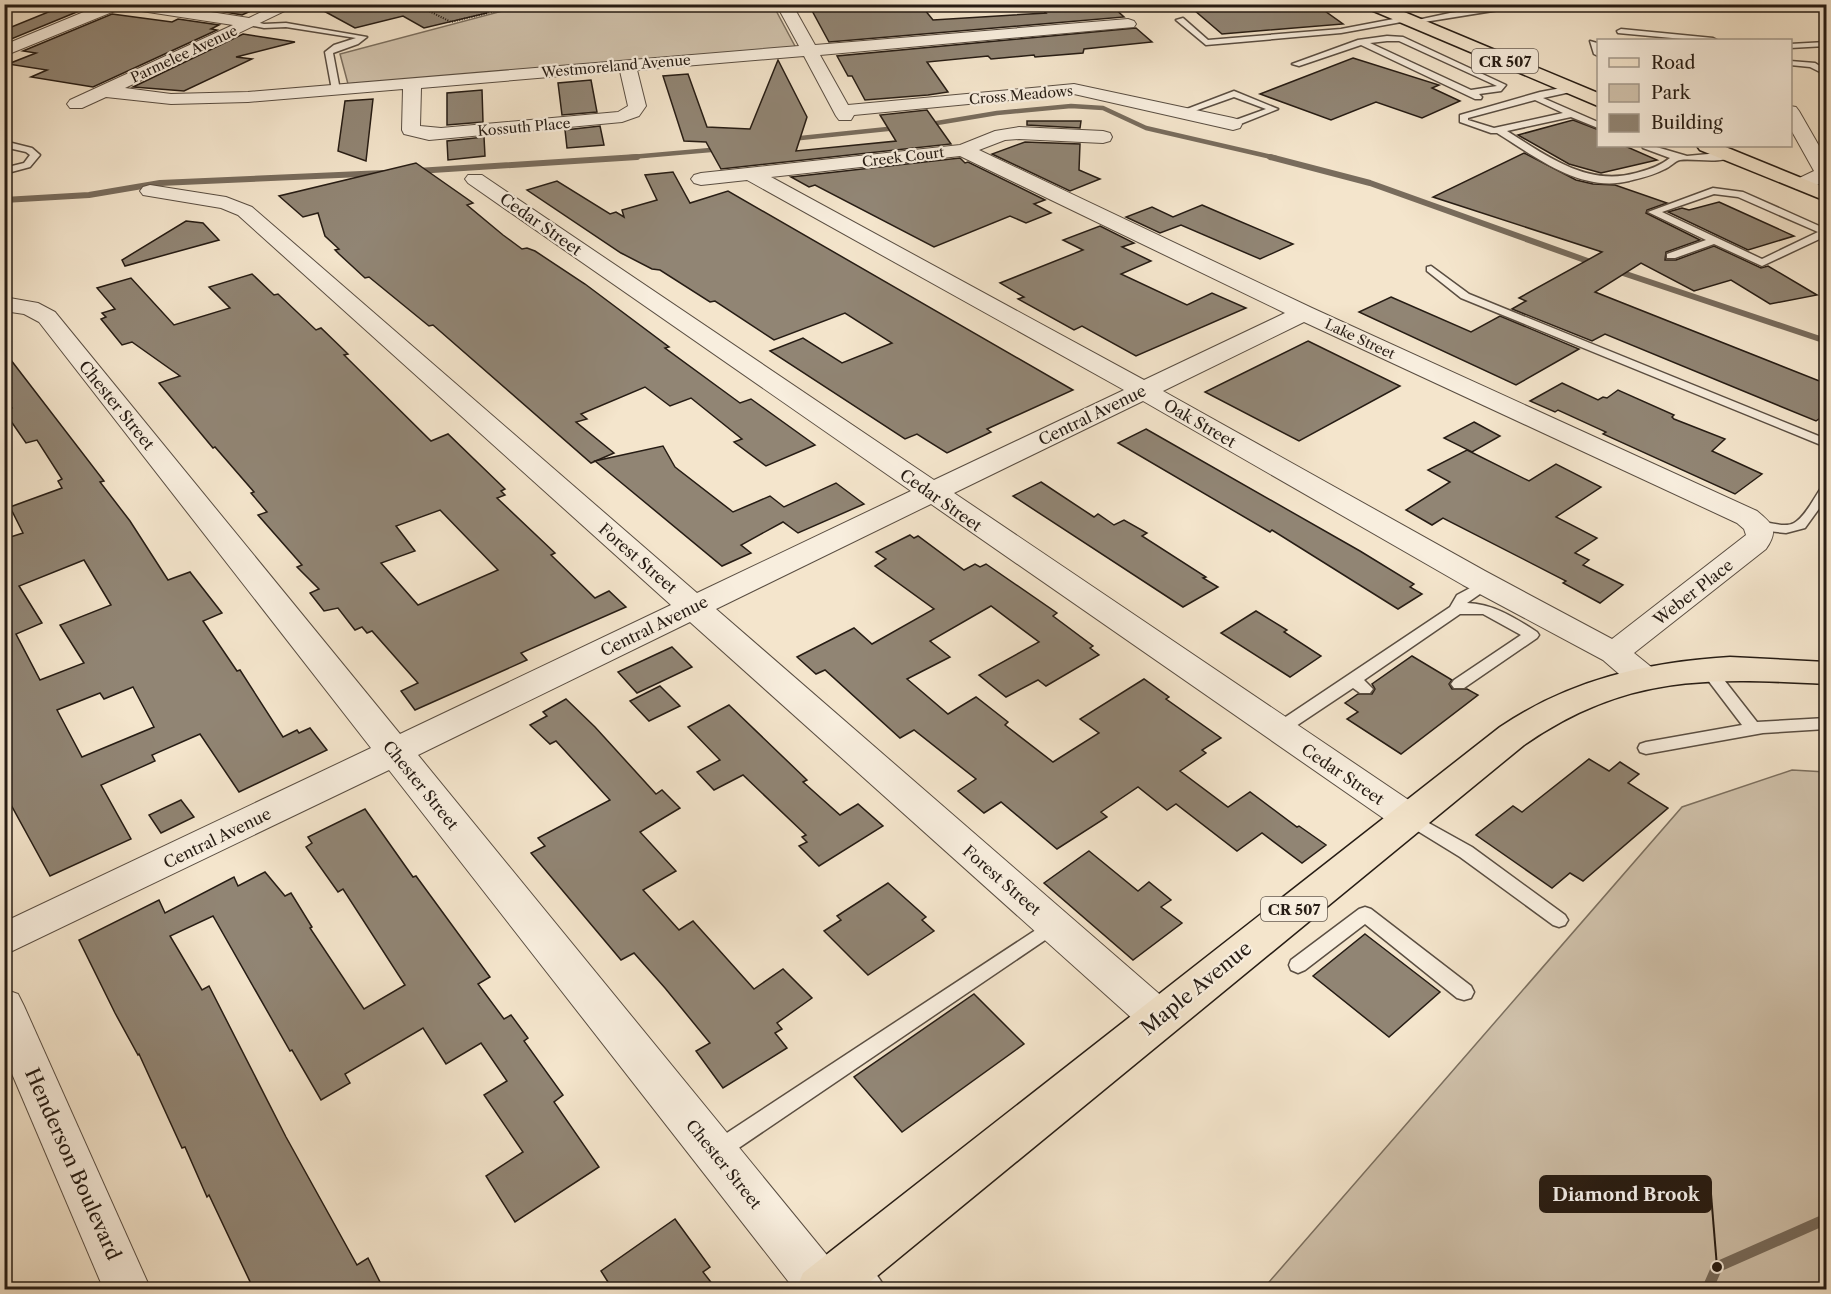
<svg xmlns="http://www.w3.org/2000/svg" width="1831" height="1294" font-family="'Libre Caslon Text',serif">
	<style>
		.green { fill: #d1c3ad; stroke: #7c7060; stroke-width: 1.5 }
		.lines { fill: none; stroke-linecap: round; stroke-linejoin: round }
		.stream-far2 { stroke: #786c5d; stroke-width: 4.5 }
		.stream-far1 { stroke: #786c5d; stroke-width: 6 }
		.stream { stroke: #786c5d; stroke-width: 11 }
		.building { fill: #918574; stroke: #261c14; stroke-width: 1.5; fill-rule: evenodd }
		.lane-casing { stroke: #5a4e42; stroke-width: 3 }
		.street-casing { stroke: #5a4e42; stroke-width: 2 }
		.primary-casing { stroke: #261c14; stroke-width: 3 }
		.path { stroke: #261c14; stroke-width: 2; stroke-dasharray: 1 1.5; stroke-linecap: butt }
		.lane { fill: #f8eede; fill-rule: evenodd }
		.street { fill: #f8eede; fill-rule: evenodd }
		.primary { fill: #f4e5cc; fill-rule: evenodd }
		.labels { text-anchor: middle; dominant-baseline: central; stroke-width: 4.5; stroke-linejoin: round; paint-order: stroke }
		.far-street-label { font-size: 14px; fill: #261c14; stroke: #f8eede }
		.shield { fill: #f8eede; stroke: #655b51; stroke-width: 1.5 }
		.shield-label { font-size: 15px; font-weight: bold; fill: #261c14 }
		.street-label { font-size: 16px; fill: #261c14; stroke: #f8eede }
		.near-street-label { font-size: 20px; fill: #261c14; stroke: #f8eede }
		.leader { fill: none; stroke: #261c14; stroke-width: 2 }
		.callout-dot { fill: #261c14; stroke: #f8eede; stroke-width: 2 }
		.callout { fill: #261c14; stroke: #261c14; stroke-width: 2 }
		.callout-label { font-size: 18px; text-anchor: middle; font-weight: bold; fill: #fff }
	</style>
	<rect width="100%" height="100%" fill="#f4e5cc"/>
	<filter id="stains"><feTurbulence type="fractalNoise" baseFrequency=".00333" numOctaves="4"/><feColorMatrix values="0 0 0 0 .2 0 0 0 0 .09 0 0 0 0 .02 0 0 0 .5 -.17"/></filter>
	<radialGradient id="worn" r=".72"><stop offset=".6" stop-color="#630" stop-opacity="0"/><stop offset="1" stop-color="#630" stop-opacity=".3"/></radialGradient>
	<g class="green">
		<polygon points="529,4 773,5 796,48 348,84 340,54"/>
		<polygon points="1792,770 1826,772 1826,1289 1263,1289 1682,807"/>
	</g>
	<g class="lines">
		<g class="stream-far2">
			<polyline points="925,125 997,113 1071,106 1103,108 1146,128 1276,158"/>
			<polyline points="791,139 897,128"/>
			<polyline points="620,158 722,149"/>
		</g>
		<g class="stream-far1">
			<polyline points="1270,157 1370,183 1596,264"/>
			<polyline points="417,171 637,157"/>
			<polyline points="4,200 89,195 160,183 384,173"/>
			<polyline points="1614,270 1826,341"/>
		</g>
		<polyline class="stream" points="1707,1290 1717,1267 1826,1219"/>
	</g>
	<g class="building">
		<polygon points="211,4 266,4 242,15 202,8"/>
		<polygon points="311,4 486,4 487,13 424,28 403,16 355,28"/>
		<polygon points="823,4 920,4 933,20 1046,13 1044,11 1105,6 1113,7 1124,17 829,42 810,7 824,6"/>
		<polygon points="1187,4 1315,4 1343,24 1222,34"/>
		<polygon points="63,6 84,9 4,42 4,30"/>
		<polygon points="112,14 172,22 178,19 219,25 211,29 217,30 93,87 31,77 47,70 8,64 36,53 23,51"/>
		<polygon points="1136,28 1152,42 1084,49 1083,53 1035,57 1034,55 991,59 988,56 927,62 948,92 928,95 865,100 852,76 848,76 837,56"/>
		<polygon points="243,34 295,42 236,57 252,59 184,91 133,87"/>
		<polygon points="1353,58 1439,85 1432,88 1460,101 1422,118 1376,102 1331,120 1260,94"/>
		<polygon points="778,60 807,117 796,151 896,141 880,115 927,110 951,144 721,169 706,142 684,141 663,76 688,74 707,127 750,129"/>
		<polygon points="591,80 597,112 562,115 558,83"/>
		<polygon points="482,90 483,122 447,125 447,93"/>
		<polygon points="373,99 366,161 338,151 345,101"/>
		<polygon points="1573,120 1599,130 1599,146 1625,146 1657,160 1601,173 1569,164 1518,135"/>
		<polygon points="1027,121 1081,121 1080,128 1027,125"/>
		<polygon points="600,126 604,145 567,148 565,130"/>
		<polygon points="484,137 485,156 448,160 447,141"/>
		<polygon points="1025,142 1080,144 1079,170 1100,179 1070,191 992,154"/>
		<polygon points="1524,153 1576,180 1593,184 1615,185 1667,203 1647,210 1646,213 1700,240 1666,252 1665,260 1676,260 1714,246 1761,268 1768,266 1817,295 1770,304 1731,280 1694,291 1641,263 1595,292 1827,384 1827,413 1816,421 1605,334 1592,341 1512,309 1526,301 1519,298 1602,252 1433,197"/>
		<polygon points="960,158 965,163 968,162 1045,200 1034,204 1051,213 1026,223 1010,216 934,247 815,185 809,187 791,177"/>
		<polygon points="416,163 473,203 467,205 503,235 522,249 527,248 535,251 585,284 669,347 665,348 740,403 751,399 815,445 766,466 734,442 742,439 691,398 670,406 645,387 581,414 587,419 576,422 614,453 591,463 433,325 429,326 369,277 365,278 339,254 335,250 339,249 325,236 318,213 303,217 279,196"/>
		<polygon points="673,172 690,203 728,191 1073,390 987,429 991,432 947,453 917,434 905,439 770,351 803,338 842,363 892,343 845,313 774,340 715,301 710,302 660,270 652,269 621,253 527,190 557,181 610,214 616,212 624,217 622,210 657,200 645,175"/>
		<polygon points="1719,202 1794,236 1748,250 1668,212 1682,208 1689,210"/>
		<polygon points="1202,205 1232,218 1293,244 1260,259 1181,225 1160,233 1126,217 1152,207 1173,217"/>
		<polygon points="186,221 203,223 219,240 125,266 122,260"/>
		<polygon points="1100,226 1134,243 1122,247 1151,261 1121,274 1187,305 1212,293 1246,308 1136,356 1082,326 1074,330 1018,299 1024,297 1000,283 1083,250 1063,240"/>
		<path d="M 252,274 L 274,295 L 278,294 L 316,330 L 321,328 L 348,354 L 344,355 L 431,441 L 448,434 L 505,489 L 501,491 L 505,495 L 497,498 L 555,553 L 551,555 L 595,598 L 609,591 L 626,607 L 521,653 L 527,660 L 415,710 L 401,691 L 418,683 L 372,631 L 367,633 L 362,627 L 355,630 L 338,608 L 324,611 L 310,593 L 319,589 L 297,567 L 302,565 L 258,515 L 267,512 L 251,493 L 254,492 L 215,447 L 213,448 L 159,383 L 180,376 L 132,342 L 122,345 L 101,319 L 106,317 L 102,313 L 115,309 L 97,288 L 131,278 L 174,325 L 230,308 L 209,287 ZM 440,510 L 498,570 L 418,605 L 381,563 L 415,551 L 396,526 Z"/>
		<polygon points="1391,297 1471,332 1500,316 1579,349 1516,385 1359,312"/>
		<polygon points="1308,341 1400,386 1299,441 1205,392"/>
		<path d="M 4,351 L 104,481 L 100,482 L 130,521 L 168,580 L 190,572 L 222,613 L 203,621 L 237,671 L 240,670 L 283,737 L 297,730 L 299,733 L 310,728 L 327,750 L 239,792 L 200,734 L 152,755 L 155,761 L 101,785 L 131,839 L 50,876 L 4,792 L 4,539 L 23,533 L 10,507 L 62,488 L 58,481 L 62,479 L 37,440 L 26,443 L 4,411 L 12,408 L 4,398 ZM 84,560 L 111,605 L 60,625 L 84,663 L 40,680 L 16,634 L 42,623 L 19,586 ZM 133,687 L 154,727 L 82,757 L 57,710 L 100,693 L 104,699 Z"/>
		<polygon points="1562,383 1598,400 1603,397 1607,398 1618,390 1674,415 1672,417 1674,419 1725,439 1712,451 1762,474 1735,494 1603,434 1606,432 1558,410 1555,412 1530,401"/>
		<polygon points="1474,422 1500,436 1472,452 1444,438"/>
		<polygon points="1146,429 1360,551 1414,584 1410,587 1422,594 1398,609 1272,530 1270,532 1118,443"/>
		<polygon points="663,446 675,467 733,512 770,496 784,507 836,483 864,504 798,533 783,522 741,545 751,553 722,566 595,461"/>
		<polygon points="1467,450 1529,481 1556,464 1601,487 1556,517 1597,538 1575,553 1589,560 1583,565 1623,585 1600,603 1563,583 1566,581 1443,518 1432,525 1406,510 1450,482 1428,470"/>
		<polygon points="1041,482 1094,517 1098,514 1114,525 1124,520 1147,533 1142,536 1206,577 1203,578 1218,587 1183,607 1013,496"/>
		<polygon points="910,535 914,538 918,536 964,570 975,564 980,567 986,564 1057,613 1053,616 1093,646 1090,648 1099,655 1046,686 1038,680 1006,697 979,675 1039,642 991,606 930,641 950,657 907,679 948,714 976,697 1008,722 1005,725 1053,762 1099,733 1080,719 1144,679 1169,697 1166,699 1221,738 1202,750 1206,753 1180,771 1228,807 1250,792 1297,827 1299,826 1326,845 1302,863 1262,833 1237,851 1176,804 1167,810 1138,787 1101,812 1107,817 1057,849 1001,802 984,813 958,791 976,779 914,730 900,738 825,670 816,674 797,657 854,628 872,644 934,609 875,566 886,559 876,552"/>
		<polygon points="1256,611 1287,630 1284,632 1321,656 1290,677 1221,633"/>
		<polygon points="672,647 692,667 637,693 618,672"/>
		<polygon points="1412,656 1452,680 1449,684 1452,689 1467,689 1478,695 1401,754 1347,719 1358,712 1345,703 1358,694 1372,694 1375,689 1372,684"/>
		<polygon points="660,686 680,706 649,721 630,701"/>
		<polygon points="566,699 595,727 656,794 662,790 680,808 640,832 676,871 643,890 679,930 693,921 754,989 783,969 812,998 777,1023 782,1029 775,1033 787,1048 723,1088 696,1051 710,1043 665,988 634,953 621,960 531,853 545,846 538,838 610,800 556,741 550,744 530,725 547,716 543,712"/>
		<polygon points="729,705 807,780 803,782 840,815 858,804 883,826 819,866 799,846 807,842 802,837 806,835 743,775 714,790 697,772 720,760 688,727"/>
		<polygon points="1589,759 1609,771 1620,762 1639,774 1628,783 1668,808 1583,881 1570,873 1552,888 1476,835 1513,806 1522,812"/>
		<polygon points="181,800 194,817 161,833 149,815"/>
		<polygon points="365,809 413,877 416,876 490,977 478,984 504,1019 511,1015 528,1038 524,1041 563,1095 554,1102 599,1167 515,1222 486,1176 523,1152 484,1095 507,1081 481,1043 446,1064 423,1028 345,1074 350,1083 321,1100 292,1050 290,1051 213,916 170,936 202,990 209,986 286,1137 357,1265 368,1258 384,1290 254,1290 209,1195 207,1197 185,1147 182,1148 139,1054 138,1055 115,1013 79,940 159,900 165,913 234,877 238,886 265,872 285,896 291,893 312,927 310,928 364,1009 405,985 343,889 338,892 306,847 312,843 308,837"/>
		<polygon points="1089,851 1138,891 1149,882 1171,900 1161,907 1182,923 1133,960 1044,883"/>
		<polygon points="888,883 926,917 922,920 934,931 868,975 824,931 841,920 837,916"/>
		<polygon points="1365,934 1440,992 1389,1037 1313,976"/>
		<polygon points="974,994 1024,1044 902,1132 854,1077"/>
		<polygon points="675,1219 710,1267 703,1272 717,1290 613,1290 601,1271"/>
	</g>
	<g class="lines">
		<g class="lane-casing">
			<g id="lane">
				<polygon points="1512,4 1536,4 1412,24 1408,22 1450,13"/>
				<polygon points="1404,17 1407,17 1407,21 1341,33 1206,45 1176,20 1183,18 1208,40 1341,29"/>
				<polygon points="252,21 264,24 286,23 367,37 358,44 333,53 340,90 336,93 332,90 325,52 334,45 356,38 286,27 264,28 249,25 248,23"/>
				<polygon points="1621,29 1713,38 1717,40 1694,40 1618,33 1617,31"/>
				<path d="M 1387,36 L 1403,37 L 1506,85 L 1501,91 L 1479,94 L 1482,97 L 1481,99 L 1475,99 L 1361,45 L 1299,66 L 1292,64 L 1358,40 ZM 1387,41 L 1399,41 L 1497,86 L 1471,90 L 1370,43 Z"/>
				<polygon points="1590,41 1597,43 1598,56 1594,54"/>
				<polygon points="1826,42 1826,46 1790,48 1790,44"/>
				<polygon points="1790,61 1815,63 1826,70 1826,75 1810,67 1790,65"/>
				<path d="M 1572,86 L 1575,87 L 1575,91 L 1543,98 L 1598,122 L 1598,128 L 1571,117 L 1507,131 C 1546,155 1587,187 1636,173 C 1648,170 1660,166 1670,158 L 1643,148 L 1642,146 L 1653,146 L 1687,156 L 1730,152 L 1735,155 C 1720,165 1697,158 1680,160 C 1675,161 1670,167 1665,169 C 1654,175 1641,178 1629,181 C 1581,193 1536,157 1497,133 L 1491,133 L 1460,122 L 1460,115 L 1540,92 ZM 1535,100 L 1563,113 L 1494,128 L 1468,120 L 1468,118 Z"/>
				<polygon points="1234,91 1278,109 1233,127 1230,126 1230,122 1266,109 1234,97 1186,114 1179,112"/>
				<polygon points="4,141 32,148 40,155 30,167 4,174 4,168 24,163 30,155 26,152 4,147"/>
				<path d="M 1713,188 L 1743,192 L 1826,229 L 1826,236 L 1762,266 L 1714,244 L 1675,258 L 1667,258 L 1667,254 L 1706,240 L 1648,212 ZM 1714,194 L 1738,197 L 1818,232 L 1762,259 L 1662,212 Z"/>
				<polygon points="1431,266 1469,294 1826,439 1826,447 1461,298 1427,271 1427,267"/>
				<path d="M 1826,487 L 1826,499 L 1805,528 L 1786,533 L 1758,530 L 1751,526 C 1762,516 1781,530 1794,523 C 1805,517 1814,498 1821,488 Z"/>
				<path d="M 1485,580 L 1490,581 L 1492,584 L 1490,587 L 1467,603 C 1494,604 1515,618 1537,632 L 1539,635 L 1537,638 L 1464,688 L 1454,688 L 1451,684 L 1454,680 L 1521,635 L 1483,614 L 1460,614 L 1364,680 L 1373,689 L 1370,693 L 1360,693 L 1353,688 L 1284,734 L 1272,734 L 1270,730 L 1272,726 L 1450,607 L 1457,595 Z"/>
				<polygon points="1709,666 1714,667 1757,722 1826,718 1826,729 1763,733 1646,754 1640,752 1638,748 1640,744 1646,742 1742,725 1701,671"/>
				<polygon points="1409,812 1472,847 1565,915 1568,920 1565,925 1559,927 1553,925 1460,857 1403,822 1400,818 1403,814"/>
				<polygon points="1365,907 1371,909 1471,986 1474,992 1471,998 1464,1000 1457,998 1365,924 1305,970 1298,973 1291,970 1289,965 1291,960 1359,909"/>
				<polygon points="1054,918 1060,920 1063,925 1060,930 724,1158 717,1161 710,1158 707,1151 710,1144"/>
				<polygon points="857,1255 865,1258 887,1290 861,1290 846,1266 849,1258"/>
			</g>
		</g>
		<g class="street-casing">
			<g id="street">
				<path d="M 103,4 L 160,4 L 249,18 L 278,4 L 299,4 L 125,88 L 171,94 L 248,92 L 799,46 L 776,4 L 792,4 L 815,45 L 1128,19 L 1134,21 L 1136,24 L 1134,27 L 820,55 L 848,105 L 1074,84 L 1233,118 L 1240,120 L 1242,124 L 1240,128 L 1233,130 L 1074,94 L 854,115 L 851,120 L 839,120 L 836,116 L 804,56 L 637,70 L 646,106 L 639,116 L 622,122 L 429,140 L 404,134 L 402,130 L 403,89 L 248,102 L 171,104 L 106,97 L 82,108 L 70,108 L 67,104 L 70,100 L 233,25 L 122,8 L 4,56 L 4,45 ZM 620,71 L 628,106 L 618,112 L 441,128 L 420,126 L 421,88 Z"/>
				<polygon points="1790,106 1796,107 1799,111 1826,158 1826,182 1802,190 1795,188 1792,184 1795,180 1814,171 1790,128"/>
				<path d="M 1019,127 L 1103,131 L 1110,133 L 1112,137 L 1110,141 L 1103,143 L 1019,139 L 1005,140 L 979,150 L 1312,308 L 1757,511 C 1773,524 1779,530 1766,549 L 1634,653 L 1655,670 L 1660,678 L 1655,686 L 1644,689 L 1633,686 L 1603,660 L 1463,585 L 1143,401 L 954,493 L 1422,809 L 1427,818 L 1422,827 L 1409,831 L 1396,827 L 931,504 L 716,609 L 1172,1005 L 1178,1017 L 1172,1029 L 1158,1034 L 1144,1029 L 690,622 L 418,755 L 840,1271 L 846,1290 L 795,1290 L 389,770 L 4,955 L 4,922 L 371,748 L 39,322 L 24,314 L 4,311 L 4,297 L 38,303 L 55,312 L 400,734 L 671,605 L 238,215 L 221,208 L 143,195 L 140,191 L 143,187 L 150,185 L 226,197 L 252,207 L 697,593 L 911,491 L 468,183 L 465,179 L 468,175 L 482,175 L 934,480 L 1124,390 L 747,180 L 701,185 L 694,183 L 691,179 L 694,175 L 701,173 L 960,145 L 995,131 ZM 960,156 L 1285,313 L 1144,380 L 771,177 ZM 1304,322 L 1737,523 L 1744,529 L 1746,535 L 1612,639 L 1485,571 L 1163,391 Z"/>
				<polygon points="4,989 18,994 24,1006 151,1290 104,1290 4,1055"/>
			</g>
		</g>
		<g class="primary-casing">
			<g id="primary">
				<polygon points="1362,4 1385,4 1598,93 1598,106 1364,7"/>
				<polygon points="1697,146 1723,146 1826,188 1826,201 1700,150"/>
				<path d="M 1730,657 L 1826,662 L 1826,684 C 1708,678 1627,674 1524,745 L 860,1290 L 796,1290 L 803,1273 L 1500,727 C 1570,680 1646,662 1730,657 Z"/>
			</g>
		</g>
		<polyline class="path" points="425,9 451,22 496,11 490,9 507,4"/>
		<use href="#lane" class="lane"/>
		<use href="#street" class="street"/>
		<use href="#primary" class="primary"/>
	</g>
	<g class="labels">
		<g class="far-street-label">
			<text transform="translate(184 54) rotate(-25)">Parmelee Avenue</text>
			<text transform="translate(616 66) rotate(-5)">Westmoreland Avenue</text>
			<text transform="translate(1021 95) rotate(-5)">Cross Meadows</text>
			<text transform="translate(524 127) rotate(-5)">Kossuth Place</text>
			<text transform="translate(903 157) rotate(-7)">Creek Court</text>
			<text transform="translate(1360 339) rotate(25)">Lake Street</text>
		</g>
		<g class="shield">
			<rect x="1472" y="49" width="66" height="24" rx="4.5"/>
			<rect x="1261" y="897" width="66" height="24" rx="4.5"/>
		</g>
		<g class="shield-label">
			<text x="1505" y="61">CR 507</text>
			<text x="1294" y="909">CR 507</text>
		</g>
		<g class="street-label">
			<text transform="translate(541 224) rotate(35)">Cedar Street</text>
			<text transform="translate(117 405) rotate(51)">Chester Street</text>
			<text transform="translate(1092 415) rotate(-26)">Central Avenue</text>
			<text transform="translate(1200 423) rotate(30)">Oak Street</text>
			<text transform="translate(941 500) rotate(35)">Cedar Street</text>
			<text transform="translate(638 558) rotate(41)">Forest Street</text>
			<text transform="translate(1693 592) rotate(-38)">Weber Place</text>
			<text transform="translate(654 626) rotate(-26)">Central Avenue</text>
			<text transform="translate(1343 774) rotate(34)">Cedar Street</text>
			<text transform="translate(421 785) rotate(51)">Chester Street</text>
			<text transform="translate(217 838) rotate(-26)">Central Avenue</text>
			<text transform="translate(1002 880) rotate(41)">Forest Street</text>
			<text transform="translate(724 1164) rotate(51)">Chester Street</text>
		</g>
		<g class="near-street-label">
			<text transform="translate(1196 988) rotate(-39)">Maple Avenue</text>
			<text transform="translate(73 1164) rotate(66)">Henderson Boulevard</text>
		</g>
	</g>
	<path class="leader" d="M1717 1267L1711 1194"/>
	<circle class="callout-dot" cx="1717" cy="1267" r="6"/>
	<rect class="callout" x="1540" y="1176" width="171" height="36" rx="6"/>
	<g class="callout-label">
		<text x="1626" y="1201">Diamond Brook</text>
	</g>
	<rect width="1831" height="1294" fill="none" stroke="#f4e5cc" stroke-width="24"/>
	<rect x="6" y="6" width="1819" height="1282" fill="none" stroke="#261c14" stroke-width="3"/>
	<rect x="12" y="12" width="1807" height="1270" fill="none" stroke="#261c14" stroke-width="1.5"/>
	<rect x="1597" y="39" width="195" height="108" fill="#f8eede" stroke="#a49a8d" stroke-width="1.5"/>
	<rect x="1609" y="58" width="30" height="9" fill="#f4e5cc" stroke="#a49a8d" stroke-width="1.5"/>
	<text x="1651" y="69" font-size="18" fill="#261c14">Road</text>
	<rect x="1609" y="84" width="30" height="18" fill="#d1c3ad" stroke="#a49a8d" stroke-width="1.5"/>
	<text x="1651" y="99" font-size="18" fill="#261c14">Park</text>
	<rect x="1609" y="114" width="30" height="18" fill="#918574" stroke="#a49a8d" stroke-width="1.5"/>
	<text x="1651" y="129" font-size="18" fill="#261c14">Building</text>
	<rect width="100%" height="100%" filter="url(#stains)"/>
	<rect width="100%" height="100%" fill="url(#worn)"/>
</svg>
